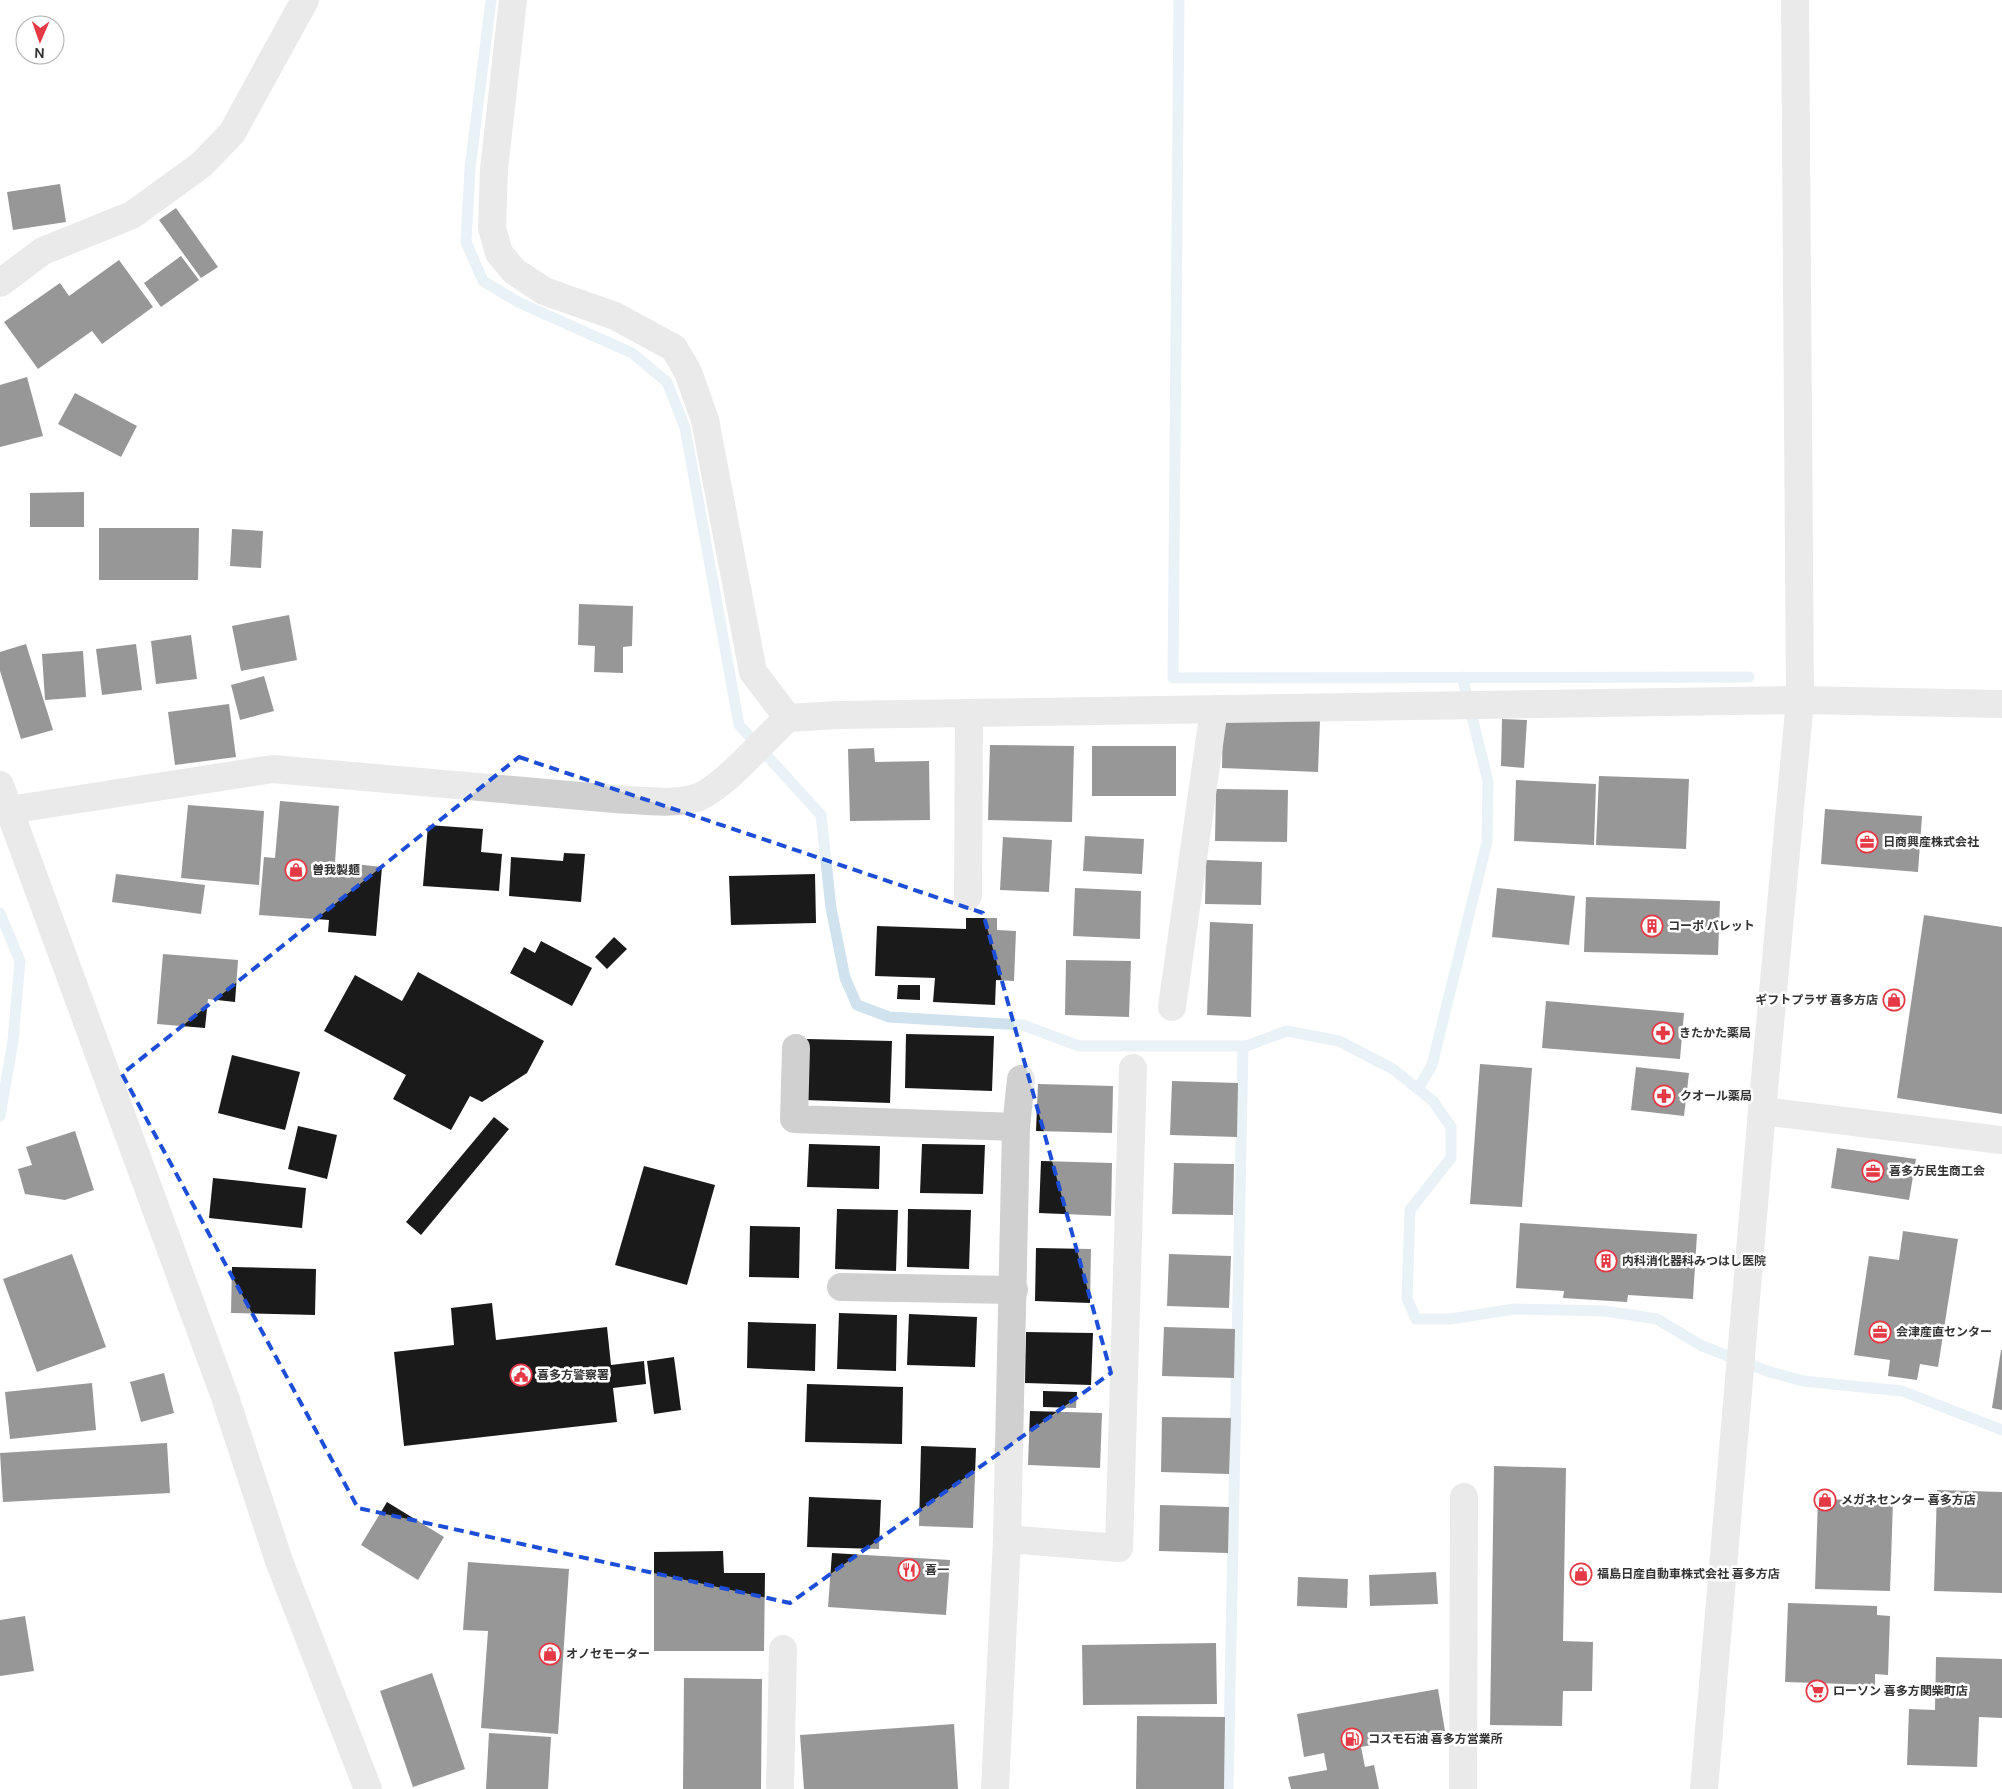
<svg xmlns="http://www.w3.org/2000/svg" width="2002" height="1789" font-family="'DM Sans','Noto Sans JP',sans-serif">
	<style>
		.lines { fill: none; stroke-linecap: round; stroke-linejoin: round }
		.stream { stroke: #cfe2ee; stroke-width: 11 }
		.building { fill: #1a1a1a }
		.minor { stroke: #d0d0d0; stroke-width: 28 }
		.marked { fill: none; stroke: #1d4ed8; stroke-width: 4; stroke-dasharray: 10 6; stroke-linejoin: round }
		.labels { text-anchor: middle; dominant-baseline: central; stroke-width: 5; stroke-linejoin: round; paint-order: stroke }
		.poi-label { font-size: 12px; font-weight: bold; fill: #333; stroke: #fff; text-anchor: start }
	</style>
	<rect width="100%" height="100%" fill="#fff"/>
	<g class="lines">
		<g class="stream">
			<polyline points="491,0 470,169 466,242 483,281 520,303 632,353 667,382 685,428 739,725 821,815 831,908 845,978 857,1005 889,1017 1023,1025 1079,1046 1246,1046 1287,1031 1339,1041 1393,1069 1433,1101 1451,1127 1451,1158 1410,1210 1407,1299 1416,1319 1450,1319 1515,1309 1605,1311 1657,1319 1702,1346 1770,1372 1803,1381 1902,1391 2002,1430"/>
			<polyline points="1179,0 1173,678 1749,677"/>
			<polyline points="0,913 20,961 13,1041 0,1116"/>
			<polyline points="1418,1089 1432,1065 1487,842 1488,781 1462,677"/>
			<polyline points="1228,1789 1243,1046"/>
		</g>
	</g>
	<g class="building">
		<polygon points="60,184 66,222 13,230 7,192"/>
		<polygon points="176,208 218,267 201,278 159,220"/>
		<polygon points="181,256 199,280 161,307 144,283"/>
		<polygon points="119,260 153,307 102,344 92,331 38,369 4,322 60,283 69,296"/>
		<polygon points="27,377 43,436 0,447 0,385"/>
		<polygon points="75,393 137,426 121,457 58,424"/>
		<polygon points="84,492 84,527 30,527 30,493"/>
		<polygon points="99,528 199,528 198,580 99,580"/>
		<polygon points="232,529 263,531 261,568 230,566"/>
		<polygon points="579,604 633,606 632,646 623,647 623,673 594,672 595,646 578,645"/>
		<polygon points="289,615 297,660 241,671 232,626"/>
		<polygon points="191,635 197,679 156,684 151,641"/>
		<polygon points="26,644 53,730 21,739 0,671 0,652"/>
		<polygon points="136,644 142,690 102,695 96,649"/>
		<polygon points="83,651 86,697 45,700 42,654"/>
		<polygon points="264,676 274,711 240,720 231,685"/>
		<polygon points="229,704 236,757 175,765 168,712"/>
		<polygon points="1223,717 1320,720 1318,772 1222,768"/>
		<polygon points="1502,719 1527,720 1524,768 1501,766"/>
		<polygon points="990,745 1074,746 1072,822 988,820"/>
		<rect x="1092" y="746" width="84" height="50"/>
		<polygon points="874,748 875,762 929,761 930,820 850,821 848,749"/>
		<polygon points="1599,776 1689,779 1686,849 1596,845"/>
		<polygon points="1516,780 1596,784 1594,845 1514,841"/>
		<polygon points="1216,789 1288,790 1287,842 1215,841"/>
		<polygon points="280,801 339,806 335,862 382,867 376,936 328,932 329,920 259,915 264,857 275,858"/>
		<polygon points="188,805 264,811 259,885 181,878"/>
		<polygon points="1825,809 1922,816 1918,872 1821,864"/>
		<polygon points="428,825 483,829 481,852 502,854 499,891 423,886"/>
		<polygon points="1085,836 1144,839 1142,874 1083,871"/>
		<polygon points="1003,837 1052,840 1049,892 1000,890"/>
		<polygon points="564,853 585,854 581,902 509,896 511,857 563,861"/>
		<polygon points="1206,860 1262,862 1261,905 1205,904"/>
		<polygon points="116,874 205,885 201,914 112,902"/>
		<polygon points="815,874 816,923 731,925 729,876"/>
		<polygon points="1075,888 1141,891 1140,939 1073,936"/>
		<polygon points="1497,888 1575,896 1569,945 1492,937"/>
		<polygon points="1586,897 1720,901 1718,955 1584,952"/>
		<polygon points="1924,915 2002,927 2002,1114 1897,1098"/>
		<polygon points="966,918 997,918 997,930 1016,931 1014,981 996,980 995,1005 933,1002 935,978 875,976 877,926 966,929"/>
		<polygon points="1210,922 1253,924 1251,1017 1207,1015"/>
		<polygon points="614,937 627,949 607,969 595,957"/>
		<polygon points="541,941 592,968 572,1006 510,973 524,947 535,953"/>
		<polygon points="163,954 238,960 235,1002 208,999 205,1028 157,1024"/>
		<polygon points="1066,960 1131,961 1129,1017 1065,1015"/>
		<polygon points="418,972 544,1041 527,1073 482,1102 470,1096 451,1130 393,1099 406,1075 324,1031 355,975 402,1001"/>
		<polygon points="898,985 920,985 920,1000 897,999"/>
		<polygon points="1546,1001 1684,1013 1680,1059 1542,1048"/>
		<polygon points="906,1034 994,1036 992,1091 905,1088"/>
		<polygon points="807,1039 892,1041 890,1103 805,1100"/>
		<polygon points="232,1055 300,1072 285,1130 218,1113"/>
		<polygon points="1480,1064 1532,1068 1522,1207 1470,1204"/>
		<polygon points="1636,1067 1689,1073 1684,1116 1631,1110"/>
		<polygon points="1172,1081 1238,1083 1237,1137 1170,1135"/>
		<polygon points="1038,1084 1113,1086 1112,1133 1036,1131"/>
		<polygon points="494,1117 509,1129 421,1235 406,1222"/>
		<polygon points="298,1126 337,1135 327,1179 288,1169"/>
		<polygon points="75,1131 94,1190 65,1200 25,1194 18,1169 32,1165 26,1147"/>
		<polygon points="809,1144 880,1146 879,1189 807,1187"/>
		<polygon points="922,1144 985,1145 983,1194 920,1193"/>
		<polygon points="1837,1148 1916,1159 1909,1200 1831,1188"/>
		<polygon points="1041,1161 1112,1163 1111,1216 1039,1213"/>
		<polygon points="1174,1163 1234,1164 1233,1215 1172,1214"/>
		<polygon points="644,1166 715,1185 687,1285 615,1265"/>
		<polygon points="213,1178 306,1188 302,1228 209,1218"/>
		<polygon points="837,1209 898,1210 896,1271 835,1269"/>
		<polygon points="908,1209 971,1210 969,1269 907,1267"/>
		<polygon points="1520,1223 1697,1234 1693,1299 1628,1295 1627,1302 1563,1298 1564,1291 1516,1288"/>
		<polygon points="750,1226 800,1227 799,1278 749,1277"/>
		<polygon points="1903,1231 1958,1239 1938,1367 1920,1364 1917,1380 1888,1376 1890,1360 1854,1355 1869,1256 1899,1260"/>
		<polygon points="1036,1248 1091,1249 1090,1303 1035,1301"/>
		<polygon points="72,1254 106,1347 37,1372 3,1279"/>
		<polygon points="1169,1254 1231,1256 1229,1308 1167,1306"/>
		<polygon points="232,1267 316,1269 315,1315 231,1313"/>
		<polygon points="492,1303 496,1340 607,1327 611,1365 644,1361 646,1384 613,1388 617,1422 404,1446 394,1352 454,1345 451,1308"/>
		<polygon points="839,1313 897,1315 896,1371 837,1369"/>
		<polygon points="909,1314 977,1317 975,1367 907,1365"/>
		<polygon points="748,1322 816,1324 815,1371 747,1368"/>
		<polygon points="1164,1327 1235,1329 1234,1378 1162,1376"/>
		<polygon points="1026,1332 1093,1333 1091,1385 1025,1383"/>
		<polygon points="2001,1350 2002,1350 2002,1410 1992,1408"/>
		<polygon points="674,1357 681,1410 654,1414 647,1361"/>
		<polygon points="164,1373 174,1413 141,1422 130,1382"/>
		<polygon points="92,1383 96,1430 10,1439 5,1392"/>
		<polygon points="807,1384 903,1387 902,1444 805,1442"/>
		<polygon points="1043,1391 1077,1392 1076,1408 1043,1407"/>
		<polygon points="1030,1411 1102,1413 1100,1468 1028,1465"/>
		<polygon points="1162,1417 1231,1418 1229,1474 1161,1472"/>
		<polygon points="167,1443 170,1493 3,1502 0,1453"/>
		<polygon points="921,1446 976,1448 973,1528 919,1526"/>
		<polygon points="1494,1466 1566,1468 1563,1641 1593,1642 1592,1691 1563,1691 1562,1726 1490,1725"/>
		<polygon points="1937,1490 2002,1492 2002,1593 1934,1591"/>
		<polygon points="809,1497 881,1500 879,1549 807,1547"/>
		<polygon points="1818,1499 1893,1501 1890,1591 1815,1589"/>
		<polygon points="387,1502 444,1537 418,1580 361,1545"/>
		<polygon points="1160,1505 1229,1507 1228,1553 1159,1551"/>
		<polygon points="723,1551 724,1573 765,1573 764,1651 654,1651 654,1552"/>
		<polygon points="832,1553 950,1560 946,1615 828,1607"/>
		<polygon points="468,1562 569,1569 558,1734 481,1728 488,1631 463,1630"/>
		<polygon points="1436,1572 1438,1604 1370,1606 1369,1575"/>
		<polygon points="1298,1577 1348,1579 1347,1608 1297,1606"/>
		<polygon points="1788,1603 1877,1606 1877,1615 1890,1616 1888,1675 1875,1674 1875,1685 1785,1682"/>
		<polygon points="25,1616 34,1671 0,1676 0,1620"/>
		<polygon points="1216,1643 1217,1704 1083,1705 1082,1645"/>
		<polygon points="1936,1657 2002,1659 2002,1718 1979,1717 1977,1767 1907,1765 1909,1709 1935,1710"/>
		<polygon points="432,1673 465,1769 413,1787 380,1691"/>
		<polygon points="684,1678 762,1679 761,1789 683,1789"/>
		<polygon points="1438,1689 1445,1731 1361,1747 1365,1767 1374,1765 1379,1789 1291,1789 1288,1777 1327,1770 1324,1753 1304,1757 1297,1714"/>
		<polygon points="1137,1716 1225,1717 1224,1789 1136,1789"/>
		<polygon points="954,1724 958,1789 804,1789 800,1735"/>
		<polygon points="489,1733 551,1737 548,1789 486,1789"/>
	</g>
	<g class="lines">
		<g class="minor">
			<polyline points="513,0 494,169 492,228 499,253 514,271 544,291 615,316 674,348 688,372 705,420 753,672 788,718"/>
			<polyline points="0,283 43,251 132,215 201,165 232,133 305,0"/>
			<polyline points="0,785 225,1397 279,1561 368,1789"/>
			<path d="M 9,810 L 273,769 L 615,799 C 640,800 671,805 696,798 C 724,788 764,739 788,718 L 838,715 L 1800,700 L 2002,704"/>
			<polyline points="968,896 969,714"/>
			<polyline points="1172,1007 1214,709"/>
			<polyline points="796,1048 794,1119 1016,1127"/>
			<polyline points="1762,1111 2002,1140"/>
			<polyline points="841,1287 1014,1290"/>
			<polyline points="1007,1539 1119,1548 1133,1068"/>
			<polyline points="780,1789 783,1649"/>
			<polyline points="995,1789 1007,1539 1016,1127 1021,1079"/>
			<polyline points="1463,1789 1464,1497"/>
			<polyline points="1704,1789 1762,1111 1800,700 1795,0"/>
		</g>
	</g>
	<path d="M0 0H2002V1789H0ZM 519,757 L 983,913 L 1111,1373 L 790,1603 L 358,1508 L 122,1074 Z" fill="#fff" fill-opacity=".55" fill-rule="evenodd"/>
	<path class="marked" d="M 519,757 L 983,913 L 1111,1373 L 790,1603 L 358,1508 L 122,1074 Z"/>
	<defs>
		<g id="office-ring" transform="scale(1.125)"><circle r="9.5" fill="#fff" stroke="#e63946" stroke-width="1.5"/><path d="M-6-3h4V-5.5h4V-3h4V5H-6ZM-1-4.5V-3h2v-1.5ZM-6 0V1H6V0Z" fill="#e63946"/></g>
		<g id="shop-ring" transform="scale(1.125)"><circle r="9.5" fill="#fff" stroke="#e63946" stroke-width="1.5"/><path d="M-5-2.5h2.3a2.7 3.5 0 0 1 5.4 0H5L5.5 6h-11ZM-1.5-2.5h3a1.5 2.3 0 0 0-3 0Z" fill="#e63946"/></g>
		<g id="building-ring" transform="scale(1.125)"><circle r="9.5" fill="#fff" stroke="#e63946" stroke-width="1.5"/><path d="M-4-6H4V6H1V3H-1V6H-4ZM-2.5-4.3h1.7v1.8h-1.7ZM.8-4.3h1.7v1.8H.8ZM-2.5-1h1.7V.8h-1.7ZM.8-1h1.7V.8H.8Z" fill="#e63946"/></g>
		<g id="pharmacy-ring" transform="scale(1.125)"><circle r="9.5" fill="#fff" stroke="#e63946" stroke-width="1.5"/><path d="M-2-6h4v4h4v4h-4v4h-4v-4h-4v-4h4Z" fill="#e63946"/></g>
		<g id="civic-ring" transform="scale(1.125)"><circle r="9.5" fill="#fff" stroke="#e63946" stroke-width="1.5"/><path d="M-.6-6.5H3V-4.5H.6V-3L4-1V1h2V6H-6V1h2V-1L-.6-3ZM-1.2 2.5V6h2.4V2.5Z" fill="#e63946"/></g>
		<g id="restaurant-ring" transform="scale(1.125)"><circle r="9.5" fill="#fff" stroke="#e63946" stroke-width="1.5"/><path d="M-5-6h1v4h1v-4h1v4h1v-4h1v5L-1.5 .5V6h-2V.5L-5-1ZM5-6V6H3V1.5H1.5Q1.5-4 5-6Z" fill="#e63946"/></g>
		<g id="supermarket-ring" transform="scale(1.125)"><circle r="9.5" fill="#fff" stroke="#e63946" stroke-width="1.5"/><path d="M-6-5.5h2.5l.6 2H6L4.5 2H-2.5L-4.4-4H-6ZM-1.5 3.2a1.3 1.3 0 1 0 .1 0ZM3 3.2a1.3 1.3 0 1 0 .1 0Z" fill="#e63946"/></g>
		<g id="fuel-ring" transform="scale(1.125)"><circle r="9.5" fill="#fff" stroke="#e63946" stroke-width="1.5"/><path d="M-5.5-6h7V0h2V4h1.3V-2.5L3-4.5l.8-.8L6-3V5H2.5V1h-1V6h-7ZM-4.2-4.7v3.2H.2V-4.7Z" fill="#e63946"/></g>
	</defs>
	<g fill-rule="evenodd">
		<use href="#office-ring" x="1867" y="842"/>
		<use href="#shop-ring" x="296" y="870"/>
		<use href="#building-ring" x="1652" y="926"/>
		<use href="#shop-ring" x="1894" y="1000"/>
		<use href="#pharmacy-ring" x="1663" y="1033"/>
		<use href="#pharmacy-ring" x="1664" y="1096"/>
		<use href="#office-ring" x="1873" y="1171"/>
		<use href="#building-ring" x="1606" y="1261"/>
		<use href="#office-ring" x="1880" y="1332"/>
		<use href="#civic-ring" x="521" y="1375"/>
		<use href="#shop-ring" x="1825" y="1500"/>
		<use href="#restaurant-ring" x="909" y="1570"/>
		<use href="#shop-ring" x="1581" y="1574"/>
		<use href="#shop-ring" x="550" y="1654"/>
		<use href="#supermarket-ring" x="1817" y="1691"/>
		<use href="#fuel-ring" x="1352" y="1739"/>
	</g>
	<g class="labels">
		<g class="poi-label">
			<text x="1883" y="842">日商興産株式会社</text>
			<text x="312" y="870">曽我製麺</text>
			<text x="1668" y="926">コーポ バレット</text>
			<text x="1878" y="1000" text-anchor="end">ギフトプラザ 喜多方店</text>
			<text x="1679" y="1033">きたかた薬局</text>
			<text x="1680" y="1096">クオール薬局</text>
			<text x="1889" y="1171">喜多方民生商工会</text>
			<text x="1622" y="1261">内科消化器科みつはし医院</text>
			<text x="1896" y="1332">会津産直センター</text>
			<text x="537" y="1375">喜多方警察署</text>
			<text x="1841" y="1500">メガネセンター 喜多方店</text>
			<text x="925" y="1570">喜一</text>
			<text x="1597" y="1574">福島日産自動車株式会社 喜多方店</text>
			<text x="566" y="1654">オノセモーター</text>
			<text x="1833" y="1691">ローソン 喜多方関柴町店</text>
			<text x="1368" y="1739">コスモ石油 喜多方営業所</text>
		</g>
	</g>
	<g transform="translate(40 40) rotate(182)"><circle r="24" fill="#ffffff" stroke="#adadad"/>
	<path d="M0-4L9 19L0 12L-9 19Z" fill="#e63946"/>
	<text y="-8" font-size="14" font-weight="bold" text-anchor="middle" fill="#333333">N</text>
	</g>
</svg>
